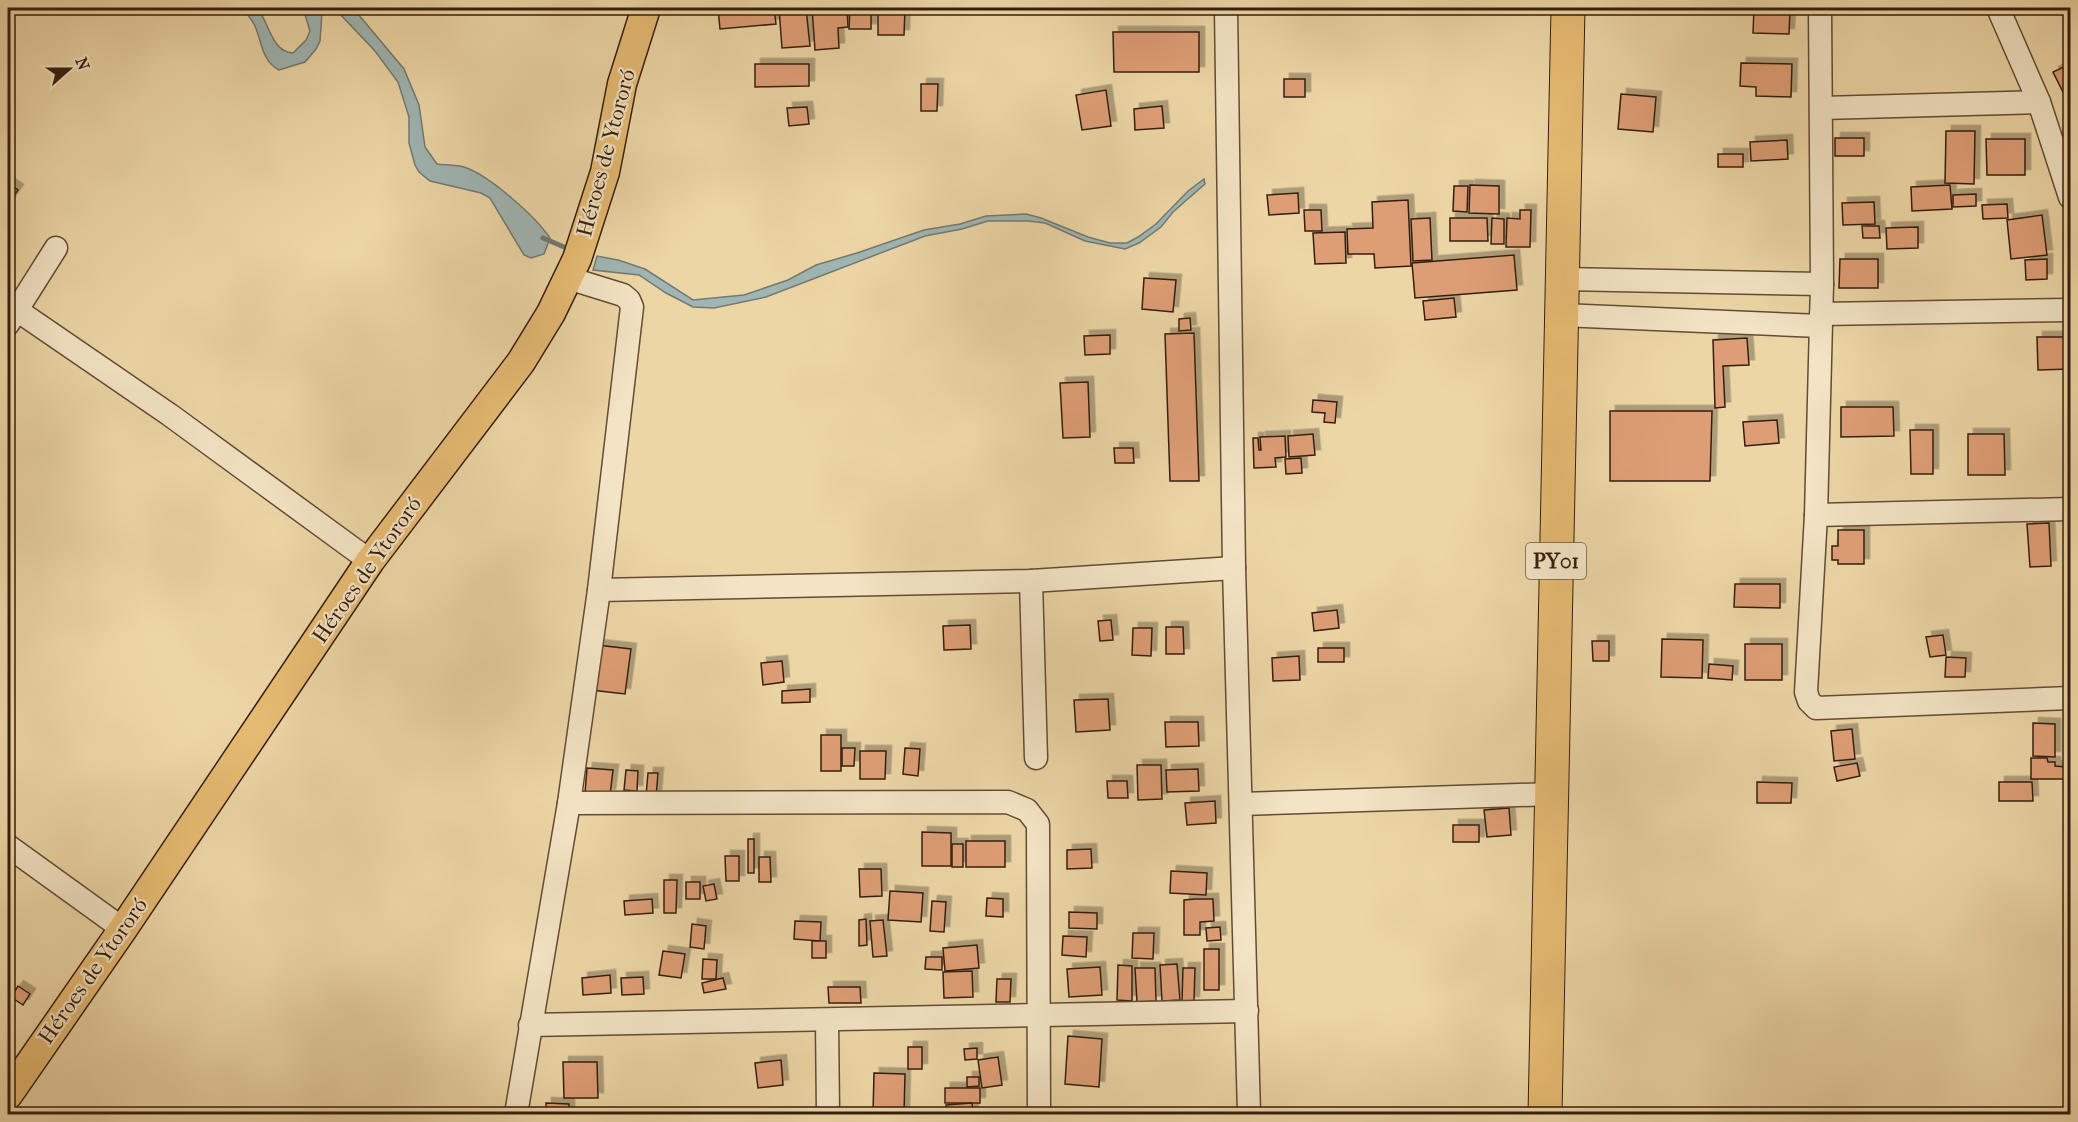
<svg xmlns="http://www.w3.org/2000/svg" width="2078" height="1122" font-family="'IM FELL French Canon',serif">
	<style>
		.water { fill: #9fb6b4; stroke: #747972; stroke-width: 1.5 }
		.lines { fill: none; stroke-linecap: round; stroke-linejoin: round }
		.stream { stroke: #747972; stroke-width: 5 }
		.building { fill: #de9e74; stroke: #341e0f; stroke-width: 1.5; filter: url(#shadow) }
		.minor-casing { stroke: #624c35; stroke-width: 25 }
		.major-casing { stroke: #341e0f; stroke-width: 31 }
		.highway-casing { stroke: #341e0f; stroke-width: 35 }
		.minor { stroke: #f3e4c5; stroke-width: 22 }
		.major { stroke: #e6bb73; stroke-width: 28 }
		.highway { stroke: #e6bb73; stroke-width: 33 }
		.labels { text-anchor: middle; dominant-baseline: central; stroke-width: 4.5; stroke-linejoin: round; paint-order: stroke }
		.shield { fill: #f3e4c5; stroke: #6d5946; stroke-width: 1.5 }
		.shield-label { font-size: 21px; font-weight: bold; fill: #341e0f }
		.street-label { font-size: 22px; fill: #341e0f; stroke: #f3e4c5 }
	</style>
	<defs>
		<filter id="shadow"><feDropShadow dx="5.5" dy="-5.5" stdDeviation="0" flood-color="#0004"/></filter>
	</defs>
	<rect width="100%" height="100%" fill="#edd6a6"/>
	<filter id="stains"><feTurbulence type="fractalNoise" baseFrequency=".00333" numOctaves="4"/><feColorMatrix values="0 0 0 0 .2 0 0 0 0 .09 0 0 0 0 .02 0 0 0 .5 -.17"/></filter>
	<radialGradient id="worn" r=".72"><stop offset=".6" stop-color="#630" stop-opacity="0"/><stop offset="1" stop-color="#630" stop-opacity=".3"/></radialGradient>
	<g class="water">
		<path d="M 242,8 L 257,8 C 269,21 271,52 293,53 L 306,40 L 310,31 L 303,8 L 353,8 L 404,69 L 419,105 L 425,147 L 437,164 C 445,165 456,165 464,167 C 489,175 535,216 550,238 L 544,254 L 531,258 L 524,255 L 490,198 L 481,193 L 430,181 L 419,172 L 415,165 L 409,143 L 409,117 L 398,82 L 375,51 L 337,11 L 328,8 L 322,12 L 320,41 L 316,49 L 305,62 L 279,70 C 261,61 262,40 254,24 C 251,18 246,13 242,8 Z"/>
		<polygon points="1204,179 1205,184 1173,212 1161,227 1139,243 1125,249 1085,241 1045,223 1028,221 988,221 962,229 925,236 766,297 714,308 693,307 666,293 639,275 593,270 597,256 618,260 645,269 693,300 744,295 788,280 816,265 857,253 924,230 960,224 986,216 1026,214 1041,218 1088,237 1110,243 1127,243 1138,237 1156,224 1188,191"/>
	</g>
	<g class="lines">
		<polyline class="stream" points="543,238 571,250"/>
	</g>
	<g class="building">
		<polygon points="718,8 774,8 776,24 720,29"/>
		<polygon points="806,8 810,46 782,48 779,9"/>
		<polygon points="812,8 847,8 848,27 838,28 839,48 815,50"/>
		<polygon points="850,8 871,8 871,29 849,29"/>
		<polygon points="878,8 905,8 904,35 878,35"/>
		<polygon points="1754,8 1790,9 1789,34 1753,33"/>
		<polygon points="1113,32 1199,32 1199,72 1114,72"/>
		<polygon points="1741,63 1792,64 1791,97 1756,96 1756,87 1740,86"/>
		<polygon points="755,64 809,64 809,86 755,87"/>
		<polygon points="2070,64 2070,89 2063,92 2053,72"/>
		<rect x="1284" y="79" width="21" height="18"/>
		<polygon points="921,84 938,84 937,111 921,111"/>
		<polygon points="1106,90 1111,126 1082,130 1076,95"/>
		<polygon points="1621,94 1656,97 1653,132 1618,129"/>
		<polygon points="1162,106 1164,128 1135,130 1134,109"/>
		<polygon points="807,107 809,124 789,126 787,108"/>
		<polygon points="1946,131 1975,131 1974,184 1945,183"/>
		<rect x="1835" y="138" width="29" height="18"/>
		<polygon points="1986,139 2025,139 2025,175 1987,175"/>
		<polygon points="1787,140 1788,159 1751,161 1750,142"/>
		<rect x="1718" y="154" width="25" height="13"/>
		<polygon points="8,183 18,190 8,204"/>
		<polygon points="1470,185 1499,186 1499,214 1469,213"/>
		<polygon points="1950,185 1952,209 1912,211 1911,187"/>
		<polygon points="1454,186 1468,186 1467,212 1453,211"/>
		<polygon points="1298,193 1299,213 1269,215 1267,195"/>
		<polygon points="1976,194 1976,206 1953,207 1953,195"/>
		<polygon points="1408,200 1411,266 1375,268 1374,254 1348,254 1347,229 1373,228 1372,202"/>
		<polygon points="1874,202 1875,224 1843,225 1842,203"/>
		<polygon points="2007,204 2008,218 1983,219 1982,205"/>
		<polygon points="1304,210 1321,210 1322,231 1305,231"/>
		<polygon points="1520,210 1531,210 1530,247 1506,247 1507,218 1520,219"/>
		<polygon points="2042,215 2047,255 2011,259 2007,220"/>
		<polygon points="1430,218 1432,260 1413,261 1411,219"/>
		<polygon points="1450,218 1487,218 1488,241 1450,241"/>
		<polygon points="1492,218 1504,219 1504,244 1491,244"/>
		<polygon points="1862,226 1879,226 1880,238 1863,238"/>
		<polygon points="1918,227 1918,248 1887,249 1886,228"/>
		<polygon points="1345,232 1346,263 1315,264 1313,233"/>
		<polygon points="1514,255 1517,290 1415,298 1412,263"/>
		<polygon points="1840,259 1878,259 1878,288 1839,288"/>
		<polygon points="2047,259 2047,279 2026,280 2025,260"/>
		<polygon points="1144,278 1176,280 1173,312 1142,309"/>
		<polygon points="1454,298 1456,317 1425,320 1423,301"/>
		<polygon points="1190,318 1191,330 1179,331 1179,319"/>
		<polygon points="1194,333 1199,481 1170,481 1165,334"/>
		<polygon points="1110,335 1110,354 1085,355 1084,336"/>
		<polygon points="2037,337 2070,337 2070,369 2038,370"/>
		<polygon points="1747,338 1749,365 1723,366 1725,407 1715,408 1713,340"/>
		<polygon points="1088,382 1090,437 1063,438 1060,383"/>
		<polygon points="1313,400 1337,402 1335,423 1324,422 1325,413 1312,412"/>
		<polygon points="1841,407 1893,407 1894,436 1841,437"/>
		<polygon points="1610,411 1712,411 1710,481 1610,481"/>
		<polygon points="1777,420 1779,443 1745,446 1743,422"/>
		<polygon points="2066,425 2070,425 2070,445 2067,445"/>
		<polygon points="1910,430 1933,430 1933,474 1911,474"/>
		<polygon points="1313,434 1315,455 1289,457 1288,436"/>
		<polygon points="1968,434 2004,434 2005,475 1968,475"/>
		<polygon points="1285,436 1286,457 1275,458 1276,467 1254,468 1253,438 1258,438 1259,450 1261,450 1260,437"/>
		<polygon points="1114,448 1133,448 1134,463 1115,463"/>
		<polygon points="1301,458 1302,473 1286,474 1285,459"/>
		<polygon points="2049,523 2051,566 2030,567 2027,524"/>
		<polygon points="1838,530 1864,530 1864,564 1838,564 1838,560 1832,560 1832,546 1838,546"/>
		<polygon points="1735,584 1780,584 1780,608 1734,607"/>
		<polygon points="1337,610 1339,628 1314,631 1312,613"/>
		<polygon points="1111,620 1113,640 1100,641 1098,621"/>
		<polygon points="970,625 971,649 944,650 943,626"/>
		<polygon points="1166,627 1183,627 1184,654 1166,654"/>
		<polygon points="1133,628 1152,628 1151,656 1132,655"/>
		<polygon points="1943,635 1946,655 1930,657 1926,637"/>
		<polygon points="1662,639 1703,640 1702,678 1661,677"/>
		<polygon points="1592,641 1609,641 1609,661 1593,661"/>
		<rect x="1745" y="644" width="37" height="36"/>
		<polygon points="597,645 631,649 625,694 591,690"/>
		<rect x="1318" y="648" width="26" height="14"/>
		<polygon points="1299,656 1300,680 1273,681 1272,658"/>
		<polygon points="1946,657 1966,658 1965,677 1945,677"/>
		<polygon points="782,661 784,682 763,685 761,663"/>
		<polygon points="1709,664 1733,666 1732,680 1708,678"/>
		<polygon points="810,689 810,702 782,703 782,691"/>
		<polygon points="1108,699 1110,730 1076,732 1074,700"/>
		<polygon points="1165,722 1198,722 1199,746 1166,747"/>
		<polygon points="2033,723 2055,724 2055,757 2033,756"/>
		<polygon points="1852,729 1855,759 1834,761 1831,731"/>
		<rect x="821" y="735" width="20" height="36"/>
		<polygon points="842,748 855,748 854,766 842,766"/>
		<polygon points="905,748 920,749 918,776 903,774"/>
		<polygon points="860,751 886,751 885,779 860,779"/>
		<polygon points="2031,758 2047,758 2048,762 2055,762 2055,766 2067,767 2067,779 2031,779"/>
		<polygon points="1857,763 1860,776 1837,781 1834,767"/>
		<polygon points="1137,765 1161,765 1162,799 1138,800"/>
		<polygon points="587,768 613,770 610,795 585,793"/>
		<polygon points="1198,769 1199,791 1167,792 1166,770"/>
		<polygon points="626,770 638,771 637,791 624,790"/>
		<polygon points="648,773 658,773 656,797 646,796"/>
		<polygon points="1107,781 1127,781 1128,798 1108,798"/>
		<polygon points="1757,782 1792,783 1791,803 1757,803"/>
		<polygon points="1999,782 2032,782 2033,801 1999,801"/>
		<polygon points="1215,801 1216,823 1187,825 1185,803"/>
		<polygon points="1509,808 1511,835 1487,837 1484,810"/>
		<rect x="1453" y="825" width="26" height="17"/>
		<polygon points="922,832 951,833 951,866 922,866"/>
		<rect x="748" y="839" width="6" height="34"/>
		<rect x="966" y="841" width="39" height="26"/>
		<rect x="952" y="844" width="11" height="23"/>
		<polygon points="1091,849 1092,868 1067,869 1067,850"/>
		<polygon points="725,856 739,856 739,881 726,881"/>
		<polygon points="759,857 770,857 771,882 759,882"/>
		<polygon points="859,869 881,869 882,896 860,897"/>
		<polygon points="1171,871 1207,873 1206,895 1170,893"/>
		<polygon points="664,880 677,880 676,913 664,913"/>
		<rect x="686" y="882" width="14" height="17"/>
		<polygon points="714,884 717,899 706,901 703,886"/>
		<polygon points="890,891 923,893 921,922 888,920"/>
		<polygon points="987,898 1003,899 1003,917 986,916"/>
		<polygon points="652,899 653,913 625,915 624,901"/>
		<polygon points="1195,899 1213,899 1214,921 1200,922 1200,935 1184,935 1184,900"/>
		<polygon points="932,901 946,902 944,932 930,931"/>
		<polygon points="1069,912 1097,913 1097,929 1069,928"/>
		<polygon points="866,919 867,945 859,946 859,920"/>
		<polygon points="883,920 887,956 873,957 870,921"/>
		<polygon points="795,921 821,922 820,941 794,939"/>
		<polygon points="692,924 706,926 704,949 690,947"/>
		<polygon points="1220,927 1221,940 1207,941 1206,928"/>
		<polygon points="1133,933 1154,933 1153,959 1132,958"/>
		<polygon points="1063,936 1087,937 1086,957 1062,955"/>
		<rect x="812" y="941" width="14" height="17"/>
		<polygon points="977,945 979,968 945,971 943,948"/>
		<rect x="1204" y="949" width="15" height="41"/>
		<polygon points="663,951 685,954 681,978 659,975"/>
		<polygon points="926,957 942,957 942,970 925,969"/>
		<polygon points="703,959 717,960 716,979 702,979"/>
		<polygon points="1177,964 1180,1000 1162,1001 1160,965"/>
		<polygon points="1118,965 1132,966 1132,1001 1117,1000"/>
		<polygon points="1100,967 1102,995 1069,997 1067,969"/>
		<polygon points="1135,968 1155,968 1156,1001 1137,1002"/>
		<polygon points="1183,968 1195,968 1194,1002 1182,1002"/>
		<polygon points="972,971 973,997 944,998 943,972"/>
		<polygon points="610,975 611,993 583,995 582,978"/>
		<polygon points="643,977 644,994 622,995 621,978"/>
		<polygon points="723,978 726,989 704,993 702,983"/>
		<polygon points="997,979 1011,979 1010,1002 996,1002"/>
		<polygon points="18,986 30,994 23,1005 11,997"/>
		<polygon points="828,987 860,987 861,1003 829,1003"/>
		<polygon points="1068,1036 1102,1039 1099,1087 1065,1084"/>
		<rect x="908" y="1047" width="14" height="22"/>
		<polygon points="977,1048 977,1059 965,1060 964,1049"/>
		<polygon points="998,1057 1002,1085 982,1088 978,1060"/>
		<polygon points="781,1060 783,1085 758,1088 755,1063"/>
		<polygon points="563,1062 597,1062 598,1098 564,1098"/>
		<polygon points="874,1073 905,1074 904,1114 873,1114"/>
		<polygon points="967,1077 979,1077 979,1086 967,1087"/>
		<rect x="945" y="1088" width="35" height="15"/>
		<polygon points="546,1103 569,1104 569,1114 546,1114"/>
		<polygon points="972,1103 973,1114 947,1114 946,1105"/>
	</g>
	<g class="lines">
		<g class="minor-casing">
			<g id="minor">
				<polyline points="1226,8 1234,568 1249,1114"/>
				<polyline points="1820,8 1822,284 1816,515 1806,692 1809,701 1816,708 2070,698"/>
				<polyline points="1998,8 2039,102 2070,197"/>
				<polyline points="1822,108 2039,102"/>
				<polyline points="1563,279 1822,284"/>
				<polyline points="8,304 170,415 370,561"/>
				<polyline points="1821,314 2070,310"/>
				<polyline points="1561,315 1820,326"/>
				<polyline points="8,324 56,248"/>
				<polyline points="1816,515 2070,509"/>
				<polyline points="1031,581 1036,758"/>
				<polyline points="599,590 1031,581 1234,568"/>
				<polyline points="569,803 1008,802 1027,810 1038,824 1039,1114"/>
				<polyline points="1242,804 1552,794"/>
				<polyline points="8,846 123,929"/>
				<polyline points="827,1020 828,1114"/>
				<polyline points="530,1025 1247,1011"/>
				<polyline points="516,1114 569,803 599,590 632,307 629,300 623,295 568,278"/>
			</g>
		</g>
		<g class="major-casing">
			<polyline id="major" points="8,1095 123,929 370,561 521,362 551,313 577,259 605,172 622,84 646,8"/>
		</g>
		<g class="highway-casing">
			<polyline id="highway" points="1545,1114 1568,8"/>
		</g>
		<use href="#minor" class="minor"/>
		<use href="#major" class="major"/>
		<use href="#highway" class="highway"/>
	</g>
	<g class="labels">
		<rect class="shield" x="1526" y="543" width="60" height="36" rx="4.5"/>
		<g class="shield-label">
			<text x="1556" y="561">PY01</text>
		</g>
		<g class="street-label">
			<text transform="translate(606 153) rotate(-75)">Héroes de Ytororó</text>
			<text transform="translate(367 570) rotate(-55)">Héroes de Ytororó</text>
			<text transform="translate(93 971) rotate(-55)">Héroes de Ytororó</text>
		</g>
	</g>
	<rect width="2078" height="1122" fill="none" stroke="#edd6a6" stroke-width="30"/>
	<rect x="9" y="9" width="2060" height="1104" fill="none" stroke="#341e0f" stroke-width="3"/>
	<rect x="15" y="15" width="2048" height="1092" fill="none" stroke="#341e0f" stroke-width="1.5"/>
	<g transform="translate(69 69) rotate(69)" stroke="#f3e4c5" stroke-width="4.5" paint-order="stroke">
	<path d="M0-4.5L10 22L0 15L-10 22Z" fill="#341e0f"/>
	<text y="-9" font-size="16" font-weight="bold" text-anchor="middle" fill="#341e0f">N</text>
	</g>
	<rect width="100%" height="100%" filter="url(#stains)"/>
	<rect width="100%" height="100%" fill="url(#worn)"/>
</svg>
